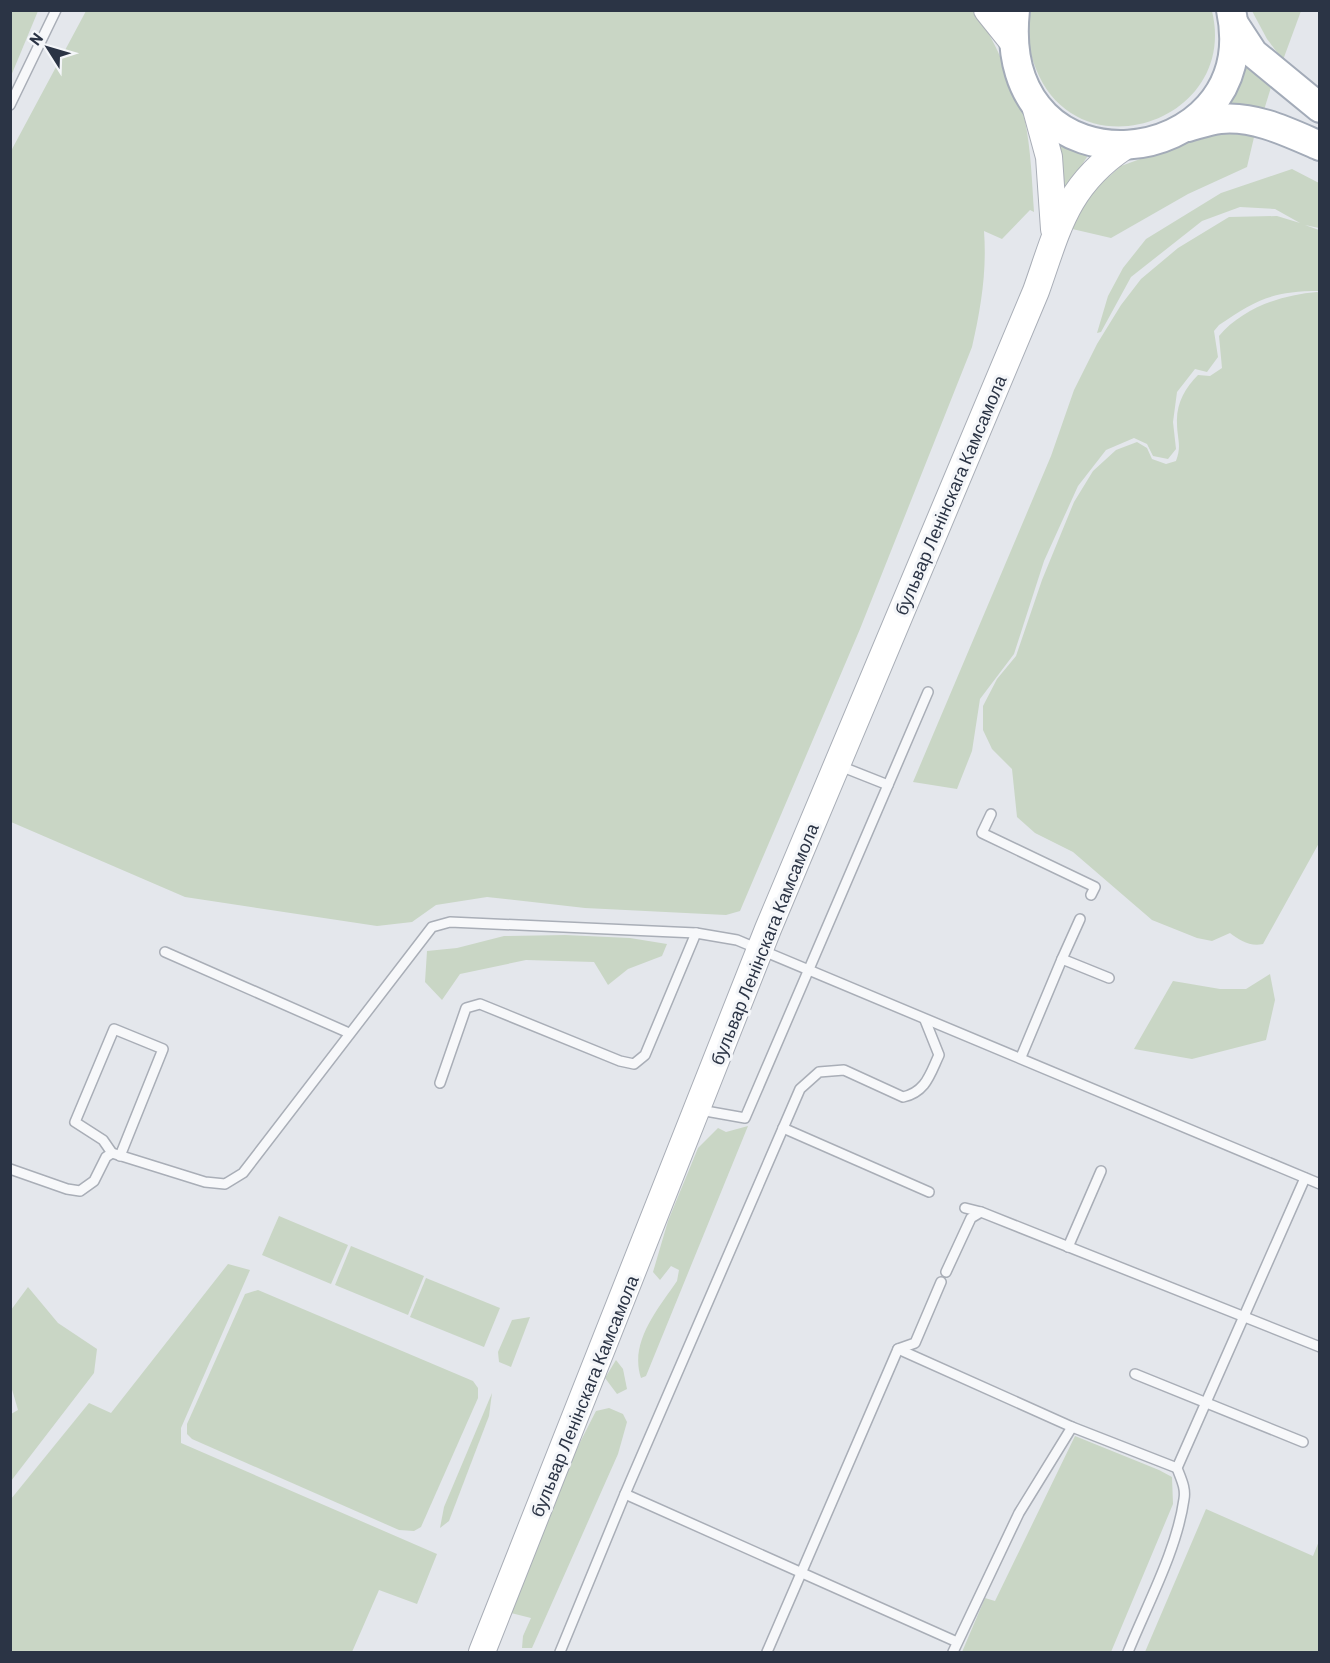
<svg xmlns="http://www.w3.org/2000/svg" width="1330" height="1663" font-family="Barlow,sans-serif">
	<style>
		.green { fill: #c9d6c5 }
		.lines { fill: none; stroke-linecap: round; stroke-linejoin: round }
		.lane-casing { stroke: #a9aeb7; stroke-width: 12 }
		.secondary-casing { stroke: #a9aeb7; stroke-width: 28 }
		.primary-casing { stroke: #a3abb8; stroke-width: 32 }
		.lane { stroke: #f7f8fa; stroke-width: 9 }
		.secondary { stroke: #fff; stroke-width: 26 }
		.primary { stroke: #fff; stroke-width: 28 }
		.labels { text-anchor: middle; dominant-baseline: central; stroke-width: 6; stroke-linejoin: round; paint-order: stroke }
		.street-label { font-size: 18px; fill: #2b3445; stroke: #f4f6f9 }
	</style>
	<rect width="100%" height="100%" fill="#e4e7ec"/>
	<g class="green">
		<polygon points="11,10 38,11 11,76 10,11"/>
		<path d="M 971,10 C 988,21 1020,99 1025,121 C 1031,150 1032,182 1034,212 L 1030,210 L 1002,239 L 984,231 C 987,271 981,308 972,347 L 860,629 L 740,911 L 726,915 L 585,908 L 487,897 L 436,905 L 412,922 L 377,926 L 185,897 L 11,822 L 11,151 L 86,11 Z"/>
		<path d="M 1031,11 L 1212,11 C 1239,122 1078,175 1036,69 C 1028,50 1026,30 1031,11 Z"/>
		<polygon points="1252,11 1301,11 1283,60 1267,39"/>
		<polygon points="1246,62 1272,84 1264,110 1249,105 1227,105 1239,86"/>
		<polygon points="1233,129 1255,133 1247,167 1188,194 1111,238 1068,228 1093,191 1121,166 1209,134"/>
		<polygon points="1051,137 1068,148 1086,153 1087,157 1063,194"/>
		<path d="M 1292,169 L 1319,183 L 1319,228 L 1305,225 L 1319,230 L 1319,291 C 1273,291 1256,300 1219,325 L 1214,331 L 1218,357 L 1207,372 L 1195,369 L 1177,392 L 1173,422 L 1176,449 L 1168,459 L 1153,456 L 1147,444 L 1134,438 L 1106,450 L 1078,486 L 1044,561 L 1014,654 L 980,699 L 972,751 L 957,789 L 913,782 L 1051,456 L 1074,390 L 1097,344 L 1121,305 L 1141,279 L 1178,248 L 1229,217 L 1277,216 L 1300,223 L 1275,209 L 1240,207 L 1202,221 L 1131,277 L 1101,332 L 1097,333 L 1108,296 L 1123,268 L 1146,239 L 1221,193 Z"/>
		<path d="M 1317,292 L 1320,293 L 1319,843 L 1263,944 C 1250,947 1239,940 1230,933 L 1212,941 L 1197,938 L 1152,920 L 1073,852 L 1035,833 L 1017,817 L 1012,769 L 992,749 L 983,730 L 983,706 L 997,679 L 1016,656 L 1042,580 L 1074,502 L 1093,471 L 1116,450 L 1137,442 L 1147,448 L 1152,459 L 1166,464 L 1176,461 C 1182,446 1177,438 1177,423 C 1176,404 1185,388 1198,375 L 1210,376 L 1222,368 L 1219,336 C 1243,308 1281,295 1317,292 Z"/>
		<polygon points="565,935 630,938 667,944 662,956 628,969 608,985 594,962 526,960 460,974 442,1000 425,982 427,951 457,948 504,936"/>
		<polygon points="1270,974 1275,1000 1266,1040 1192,1059 1134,1049 1173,981 1220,989 1246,989"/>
		<path d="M 748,1126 L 646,1376 L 641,1378 C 629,1342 658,1309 677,1281 L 679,1270 L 671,1266 L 660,1280 L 653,1272 L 668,1221 L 698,1148 L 718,1128 L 726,1132 Z"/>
		<polygon points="279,1216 348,1245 331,1284 262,1255"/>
		<polygon points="351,1246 424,1276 408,1315 335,1285"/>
		<polygon points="228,1264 250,1270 181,1428 181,1443 437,1554 417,1604 379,1590 352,1652 11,1652 11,1499 89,1403 111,1413"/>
		<polygon points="426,1278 500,1308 484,1347 410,1317"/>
		<polygon points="28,1287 58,1323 97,1349 94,1373 11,1481 11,1414 18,1410 11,1386 11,1310"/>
		<polygon points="258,1290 473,1381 478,1388 478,1398 421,1527 414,1531 399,1530 192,1439 187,1434 187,1424 245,1294"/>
		<polygon points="530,1317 511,1367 499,1362 498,1352 512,1320"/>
		<polygon points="616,1360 623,1369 627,1389 617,1394 605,1378"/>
		<polygon points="492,1393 489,1416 449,1521 440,1528 444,1507"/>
		<path d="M 609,1408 L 623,1414 L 627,1422 L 618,1454 L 532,1648 L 522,1648 L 523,1636 L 531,1618 L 511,1613 C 531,1543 563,1475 596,1411 Z"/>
		<polygon points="1075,1436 1159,1470 1172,1477 1173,1504 1111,1652 962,1652 985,1598 995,1601"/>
		<polygon points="1206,1509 1313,1556 1319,1541 1319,1652 1145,1652"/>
	</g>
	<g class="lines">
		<g class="lane-casing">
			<g id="lane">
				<polyline points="10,105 56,10"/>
				<polyline points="840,766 888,785"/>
				<polyline points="991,814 982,833 1095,887 1091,895"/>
				<polyline points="165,952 349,1033"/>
				<polyline points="1062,959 1080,919"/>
				<polyline points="1021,1057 1062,959 1109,978"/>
				<polyline points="440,1083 466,1008 480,1004 620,1061 634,1064 645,1055 696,933"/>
				<polyline points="700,1110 745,1118 928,692"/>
				<polyline points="783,1128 929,1192"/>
				<polyline points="112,1153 103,1140 75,1122 114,1029 163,1049 120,1156"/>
				<polyline points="10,1169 67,1189 80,1191 94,1181 106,1157 112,1153 205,1182 225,1184 243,1173 432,927 450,922 696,933 737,940 1320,1184"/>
				<polyline points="965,1208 981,1212"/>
				<polyline points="1068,1247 1101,1171"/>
				<polyline points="946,1272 971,1218 981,1212 1320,1347"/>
				<polyline points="898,1349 1072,1427 1177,1468"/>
				<polyline points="1135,1374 1303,1442"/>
				<polyline points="625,1494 957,1642"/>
				<path d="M 560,1652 L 625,1494 L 800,1089 L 819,1072 L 844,1070 L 903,1097 C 926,1092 930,1074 939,1055 L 925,1020"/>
				<polyline points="767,1652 898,1349 915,1343 941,1282"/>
				<polyline points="953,1652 1019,1513 1072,1427"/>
				<path d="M 1128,1652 C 1147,1605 1177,1550 1184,1499 C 1186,1488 1181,1479 1177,1468 L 1305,1178"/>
			</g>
		</g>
		<g class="secondary-casing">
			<g id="secondary">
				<polyline points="987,10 1011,40"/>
				<polyline points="1034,102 1049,157 1054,229"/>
				<path d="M 482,1652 L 768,929 L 1036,291 C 1058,229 1066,186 1124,147"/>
			</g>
		</g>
		<g class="primary-casing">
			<g id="primary">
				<path d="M 1015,10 C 994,205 1266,174 1231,10"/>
				<polyline points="1234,24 1253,53 1320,108"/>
				<path d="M 1188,127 C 1199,124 1210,120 1220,119 C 1254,115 1290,133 1320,146"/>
			</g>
		</g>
		<use href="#lane" class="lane"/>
		<use href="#secondary" class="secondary"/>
		<use href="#primary" class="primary"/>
	</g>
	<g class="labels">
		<g class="street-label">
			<text transform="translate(950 495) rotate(-67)">бульвар Ленінскага Камсамола</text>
			<text transform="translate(764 944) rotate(-68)">бульвар Ленінскага Камсамола</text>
			<text transform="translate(584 1396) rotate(-68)">бульвар Ленінскага Камсамола</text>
		</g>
	</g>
	<rect width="1330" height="1663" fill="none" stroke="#2b3445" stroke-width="24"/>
	<g transform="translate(48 48) rotate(307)" stroke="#f4f6f9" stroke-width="4.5" paint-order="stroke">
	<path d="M0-4.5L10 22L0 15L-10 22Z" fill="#2b3445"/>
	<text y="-9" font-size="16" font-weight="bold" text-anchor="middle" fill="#2b3445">N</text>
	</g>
</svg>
